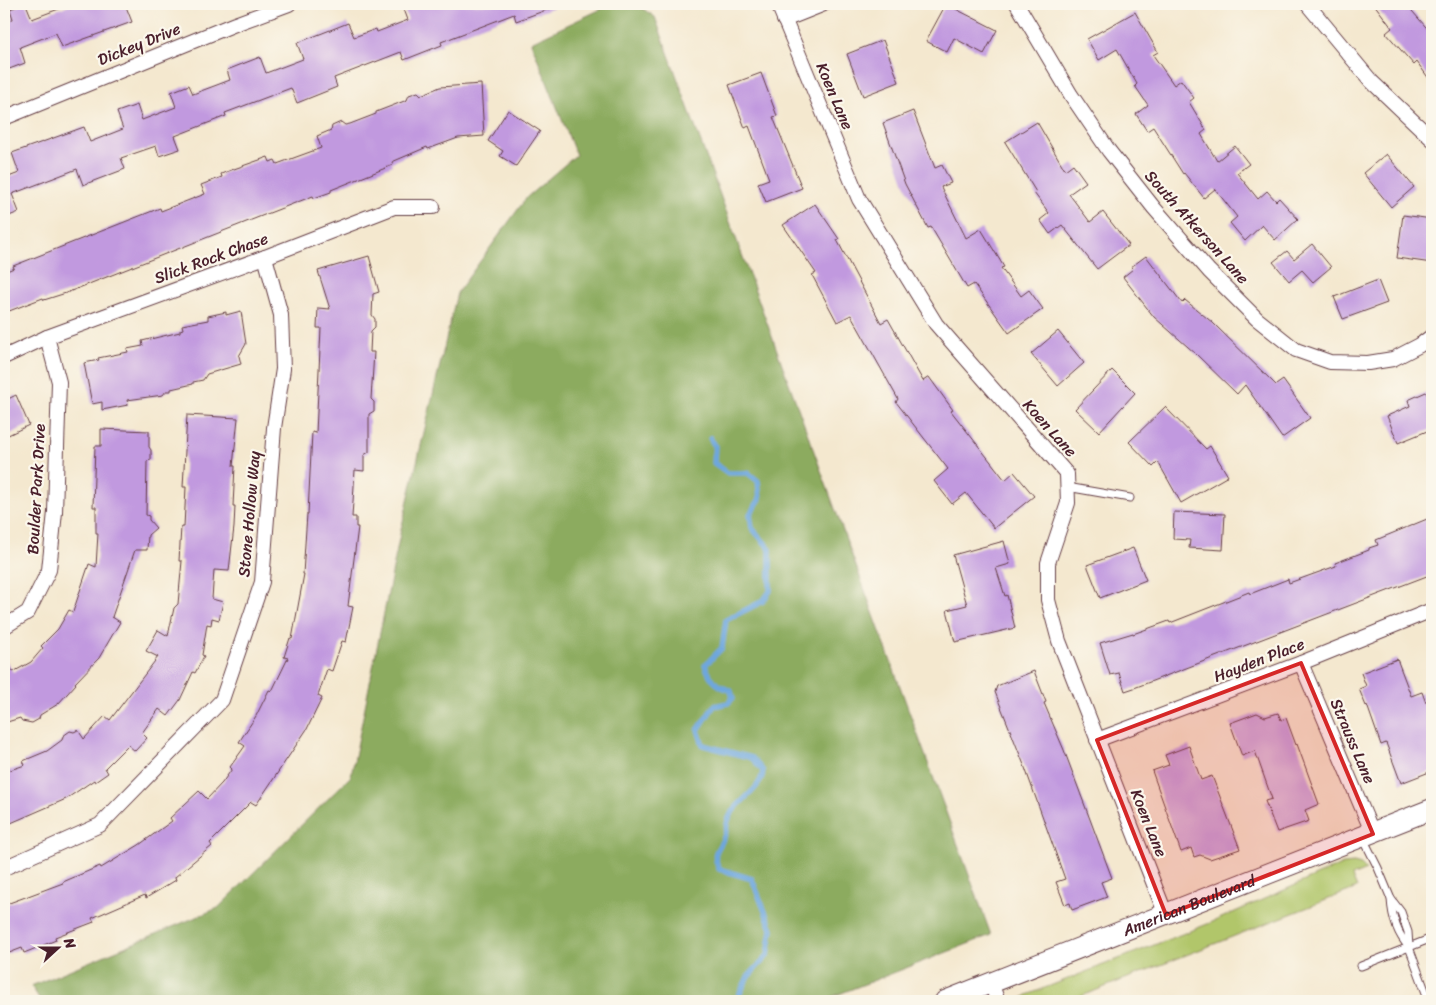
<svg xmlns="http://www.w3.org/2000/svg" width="1436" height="1005" font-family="Sriracha,sans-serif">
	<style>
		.green { fill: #b1c66a; stroke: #7e724a }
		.forest { fill: #8cab5e; stroke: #6b6544 }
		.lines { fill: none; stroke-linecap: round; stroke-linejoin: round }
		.stream { stroke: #6ea7dd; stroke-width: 5.5 }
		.building { fill: #c199df }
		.lane-casing { stroke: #643d44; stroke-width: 9 }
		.street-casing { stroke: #643d44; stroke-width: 16 }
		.secondary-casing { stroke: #643d44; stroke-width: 22 }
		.lane { stroke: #fff; stroke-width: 7 }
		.street { stroke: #fff; stroke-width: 14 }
		.secondary { stroke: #fff; stroke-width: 20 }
		.marked { fill: #d62828; fill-opacity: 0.2; stroke: #d62828; stroke-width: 4; stroke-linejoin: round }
		.labels { text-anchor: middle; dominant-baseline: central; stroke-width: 4.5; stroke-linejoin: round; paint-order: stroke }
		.street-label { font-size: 16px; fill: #4a1f2b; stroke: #fbf7ec }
	</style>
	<rect width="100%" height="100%" fill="#fbf7ec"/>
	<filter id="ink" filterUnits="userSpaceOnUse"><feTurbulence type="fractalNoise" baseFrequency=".02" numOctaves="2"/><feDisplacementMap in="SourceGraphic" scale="10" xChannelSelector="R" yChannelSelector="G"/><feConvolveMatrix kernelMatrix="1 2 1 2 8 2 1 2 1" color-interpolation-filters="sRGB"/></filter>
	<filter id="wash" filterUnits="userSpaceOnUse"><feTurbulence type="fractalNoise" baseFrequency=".0096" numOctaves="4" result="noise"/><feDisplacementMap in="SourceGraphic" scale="20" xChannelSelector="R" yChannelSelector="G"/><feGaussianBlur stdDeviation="1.12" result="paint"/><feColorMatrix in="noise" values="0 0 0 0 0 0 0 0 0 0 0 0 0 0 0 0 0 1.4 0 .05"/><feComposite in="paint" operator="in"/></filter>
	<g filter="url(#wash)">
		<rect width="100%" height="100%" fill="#f4e8cf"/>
		<polygon class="green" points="1354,863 1361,865 1366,870 1352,876 1357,888 1069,1001 1019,1001 1027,995 1210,923 1343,864"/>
		<polygon class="forest" points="612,4 636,4 655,17 991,935 821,1001 41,1001 31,986 218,908 351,776 400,534 457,293 527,197 576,155 531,42"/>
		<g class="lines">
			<path class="stream" d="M 710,438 L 715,446 L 714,463 L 728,473 L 748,473 L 758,481 L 760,499 L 750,514 L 752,528 L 770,549 L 770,591 L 763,601 L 726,620 L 722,648 L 705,665 C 711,680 715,685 731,691 L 733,698 L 728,703 L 714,706 L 698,730 L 703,745 L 752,758 L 763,771 C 761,792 736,800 729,818 C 726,824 727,831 724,837 C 718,852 711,850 719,869 L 752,879 L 772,929 L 768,955 L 748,977 L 739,995 L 741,1001"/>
		</g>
		<g id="blocks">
			<g class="building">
				<polygon points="23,4 26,4 32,19 72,4 125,4 132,22 62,47 56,33 20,47 25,63 4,71 4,23 13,19 10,9"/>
				<polygon points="402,4 560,5 516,21 514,14 441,42 442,45 404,60 401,52 334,78 337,87 297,103 291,88 225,113 226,116 175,136 180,149 159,156 156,146 121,158 125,169 83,185 77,169 12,194 19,212 4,218 4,175 6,178 19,173 12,153 84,127 90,142 123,129 117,112 137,105 142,120 176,107 171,92 189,85 193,94 230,80 227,70 260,57 266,73 303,59 297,43 348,23 354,37 376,29 377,32 408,20"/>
				<polygon points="946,4 997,30 984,54 954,38 947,52 926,41"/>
				<polygon points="1374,4 1406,4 1432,34 1432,83 1417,62 1414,65 1386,33 1392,28"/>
				<polygon points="1135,12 1158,52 1153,55 1174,85 1181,80 1194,98 1189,102 1206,130 1201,134 1217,161 1235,146 1249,164 1237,173 1258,199 1267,191 1276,201 1279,198 1298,219 1275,240 1262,225 1245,241 1230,223 1237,217 1215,189 1204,198 1184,173 1183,174 1153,127 1147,131 1136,114 1148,105 1135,86 1137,84 1117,49 1099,60 1087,39"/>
				<polygon points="883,40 899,82 863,96 847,54"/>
				<polygon points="761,73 777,116 773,117 802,188 766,202 758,183 769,179 749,126 745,128 729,85"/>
				<polygon points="481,84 484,136 458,138 428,149 427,147 392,162 393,165 331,190 331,192 314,198 313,196 259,217 66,293 44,300 43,298 35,301 4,313 4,272 14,268 13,266 160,208 161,211 205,194 201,185 222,177 221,174 234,169 268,157 270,162 275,160 277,164 321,148 317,136 331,130 332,126 341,122 345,125 350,124 376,114 376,112 407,100 409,95 418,92 421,95 440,87"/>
				<polygon points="508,110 540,131 516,166 500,156 503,151 488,141"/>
				<polygon points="913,111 935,168 942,165 951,183 941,187 966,238 981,229 1004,267 1001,268 1021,296 1029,290 1043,309 1009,333 974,284 967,288 931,227 928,228 905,184 883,123"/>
				<polygon points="1037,122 1065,170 1073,164 1086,182 1069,194 1090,222 1103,212 1129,245 1097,269 1062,225 1050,234 1040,220 1049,213 1034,193 1036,192 1005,142"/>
				<polygon points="1386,154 1414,187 1391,207 1363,173"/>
				<polygon points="815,204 839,239 837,240 881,323 888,319 923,381 929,377 953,410 951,411 1005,480 1014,472 1034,496 994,528 966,493 952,504 934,481 948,469 896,402 898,399 851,315 837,322 812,275 816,273 783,225"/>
				<polygon points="1403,215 1432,219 1432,263 1397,258"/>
				<polygon points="1312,244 1331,267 1313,282 1302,270 1289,281 1273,262 1287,251 1294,259"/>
				<polygon points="369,256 379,292 373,294 372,315 375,319 375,327 371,331 370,352 374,352 371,399 374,402 374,411 369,414 369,452 364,455 364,471 355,470 352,517 356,517 356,527 358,527 348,606 353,607 346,642 342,641 332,671 327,669 318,696 322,698 307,729 256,805 251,802 210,843 212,846 175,877 176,880 146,898 145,895 92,918 94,922 55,937 56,940 24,953 22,948 4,955 4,905 63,883 63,882 100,866 101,868 139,845 172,821 170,818 199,791 207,799 222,783 232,769 230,767 245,746 239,742 256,716 269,690 272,691 288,658 284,657 290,638 292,639 304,574 303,574 307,514 308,514 312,432 316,433 321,328 317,328 318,308 330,309 318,271"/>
				<polygon points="1146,256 1182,303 1185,300 1213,323 1276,385 1283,380 1310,418 1282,438 1245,385 1237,394 1196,354 1154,317 1123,277 1133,269 1131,267"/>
				<polygon points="1378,280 1387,303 1343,319 1334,297"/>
				<polygon points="241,311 246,344 239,356 241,364 207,374 203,380 193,382 193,384 171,389 171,391 166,391 163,395 127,400 128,405 102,410 102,402 92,404 84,363 99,360 98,358 128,352 127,349 143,346 142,341 180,332 180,330 183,329 182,325 208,320 208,316 226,312 226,315"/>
				<polygon points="1058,331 1084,363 1058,386 1031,354"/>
				<polygon points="1112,370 1135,393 1099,432 1075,409"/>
				<polygon points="1426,392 1432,405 1432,429 1398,443 1387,416 1410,406 1408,400"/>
				<polygon points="16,395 29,425 4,437 4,401"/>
				<polygon points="1165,407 1206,449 1210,446 1228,476 1181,503 1158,462 1153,467 1129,442"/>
				<polygon points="187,415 238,418 233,466 235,466 233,506 235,506 234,527 229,571 214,570 212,599 223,602 219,620 212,618 211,625 207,624 202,655 204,656 195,673 193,672 180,700 168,716 159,709 142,733 147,738 135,751 128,745 105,768 108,773 95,782 94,780 66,799 4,826 4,772 25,765 23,761 47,751 62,740 63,736 70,731 74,732 78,730 84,739 105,716 110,720 158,657 146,651 158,630 168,636 174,608 178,604 182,561 179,561 181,527 184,527 186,487 183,487"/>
				<polygon points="101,429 149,431 149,447 151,450 151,460 147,461 146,515 149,516 149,520 156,528 148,535 147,550 135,550 112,617 120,622 99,658 75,683 76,684 58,704 40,715 39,719 32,723 22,721 20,718 4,723 4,657 13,672 31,662 43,648 41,646 58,629 69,610 73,612 89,564 96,567 98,533 96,533 96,507 93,507 95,446 101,446"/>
				<polygon points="1174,512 1225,514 1223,550 1189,548 1190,540 1173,539"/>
				<polygon points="1432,517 1432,574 1134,688 1125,691 1119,673 1110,675 1100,643 1133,633 1133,634 1169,621 1170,623 1249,592 1250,594 1288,579 1289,583 1336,566 1335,563 1369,550 1369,548 1378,545 1376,540"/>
				<polygon points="1004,541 1010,564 996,568 1005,596 1007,595 1015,628 955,642 947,610 967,605 953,555"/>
				<polygon points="1133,548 1146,580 1100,598 1087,565"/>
				<polygon points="1397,659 1411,696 1422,692 1426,703 1432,701 1432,771 1401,783 1386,743 1381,745 1367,705 1366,706 1359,689 1366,686 1361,673"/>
				<polygon points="1034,671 1046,702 1044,703 1064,750 1112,878 1101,882 1107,897 1072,910 1070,903 1065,905 1056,882 1065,879 1024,765 995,692 997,686"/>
				<polygon points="1257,713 1265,717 1278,713 1281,720 1286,718 1296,745 1297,744 1319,804 1305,810 1309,821 1277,832 1265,801 1272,799 1255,751 1242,756 1230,723"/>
				<polygon points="1189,746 1201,780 1212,776 1240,849 1210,859 1200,855 1194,857 1191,848 1181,852 1152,771 1169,765 1165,755"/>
			</g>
		</g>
	</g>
	<g filter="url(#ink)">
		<use href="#blocks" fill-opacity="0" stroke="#643d44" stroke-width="1"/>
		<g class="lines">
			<g class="lane-casing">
				<g id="lane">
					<polyline points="1067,487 1130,498"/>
					<polyline points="1363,838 1378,868 1391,899 1401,912 1408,932 1409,947 1429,1001"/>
					<path d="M 1391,899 C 1392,917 1397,934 1409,947"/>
					<polyline points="1361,966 1432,938"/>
				</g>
			</g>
			<g class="street-casing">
				<g id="street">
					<polyline points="778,4 859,199 936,324 1067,474 1068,503 1048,563 1048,600 1059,641 1166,915"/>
					<polyline points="1017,4 1071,95 1109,151 1154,208 1209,271 1257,319 1296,350 1330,362 1368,363 1393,359 1420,345 1432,336"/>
					<polyline points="1307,4 1371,81 1432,139"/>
					<polyline points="784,20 824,4"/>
					<polyline points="4,118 235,24 289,4"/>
					<polyline points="4,357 47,337 265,257 394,207 433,207"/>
					<polyline points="4,627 28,612 49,570 55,512 59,382 47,337"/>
					<polyline points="1301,663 1373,834"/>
					<polyline points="1097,740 1301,663 1432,610"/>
					<polyline points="4,868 100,825 222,700 262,582 274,428 283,369 281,315 265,257"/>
					<polyline points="991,984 998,1001"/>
				</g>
			</g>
			<g class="secondary-casing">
				<g id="secondary">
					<path id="s1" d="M 945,1001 L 1432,809"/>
				</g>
			</g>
			<use href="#lane" class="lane"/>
			<use href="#street" class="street"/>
			<use href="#secondary" class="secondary"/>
		</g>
	</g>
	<path class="marked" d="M 1301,663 L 1373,834 L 1166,915 L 1097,740 Z"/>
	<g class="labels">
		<g class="street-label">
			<text transform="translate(139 44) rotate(-22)">Dickey Drive</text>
			<text transform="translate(835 96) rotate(67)">Koen Lane</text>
			<text transform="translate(1197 227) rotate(48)">South Atkerson Lane</text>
			<text transform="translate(211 258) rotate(-20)">Slick Rock Chase</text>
			<text transform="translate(1050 428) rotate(48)">Koen Lane</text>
			<text transform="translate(36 489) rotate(-87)">Boulder Park Drive</text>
			<text transform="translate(249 514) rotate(-85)">Stone Hollow Way</text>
			<text transform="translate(1259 660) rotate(-21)">Hayden Place</text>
			<text transform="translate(1353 741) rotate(67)">Strauss Lane</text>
			<text transform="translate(1149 823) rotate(68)">Koen Lane</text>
			<text stroke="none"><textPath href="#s1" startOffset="262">American Boulevard</textPath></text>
		</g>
	</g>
	<rect width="1436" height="1005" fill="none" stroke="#fbf7ec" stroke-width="20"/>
	<g transform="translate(58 948) rotate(69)" stroke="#fbf7ec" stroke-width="4" paint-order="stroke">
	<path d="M0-4L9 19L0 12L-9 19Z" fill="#4a1f2b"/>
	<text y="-8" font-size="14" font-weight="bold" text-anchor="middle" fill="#4a1f2b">N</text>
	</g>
</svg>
